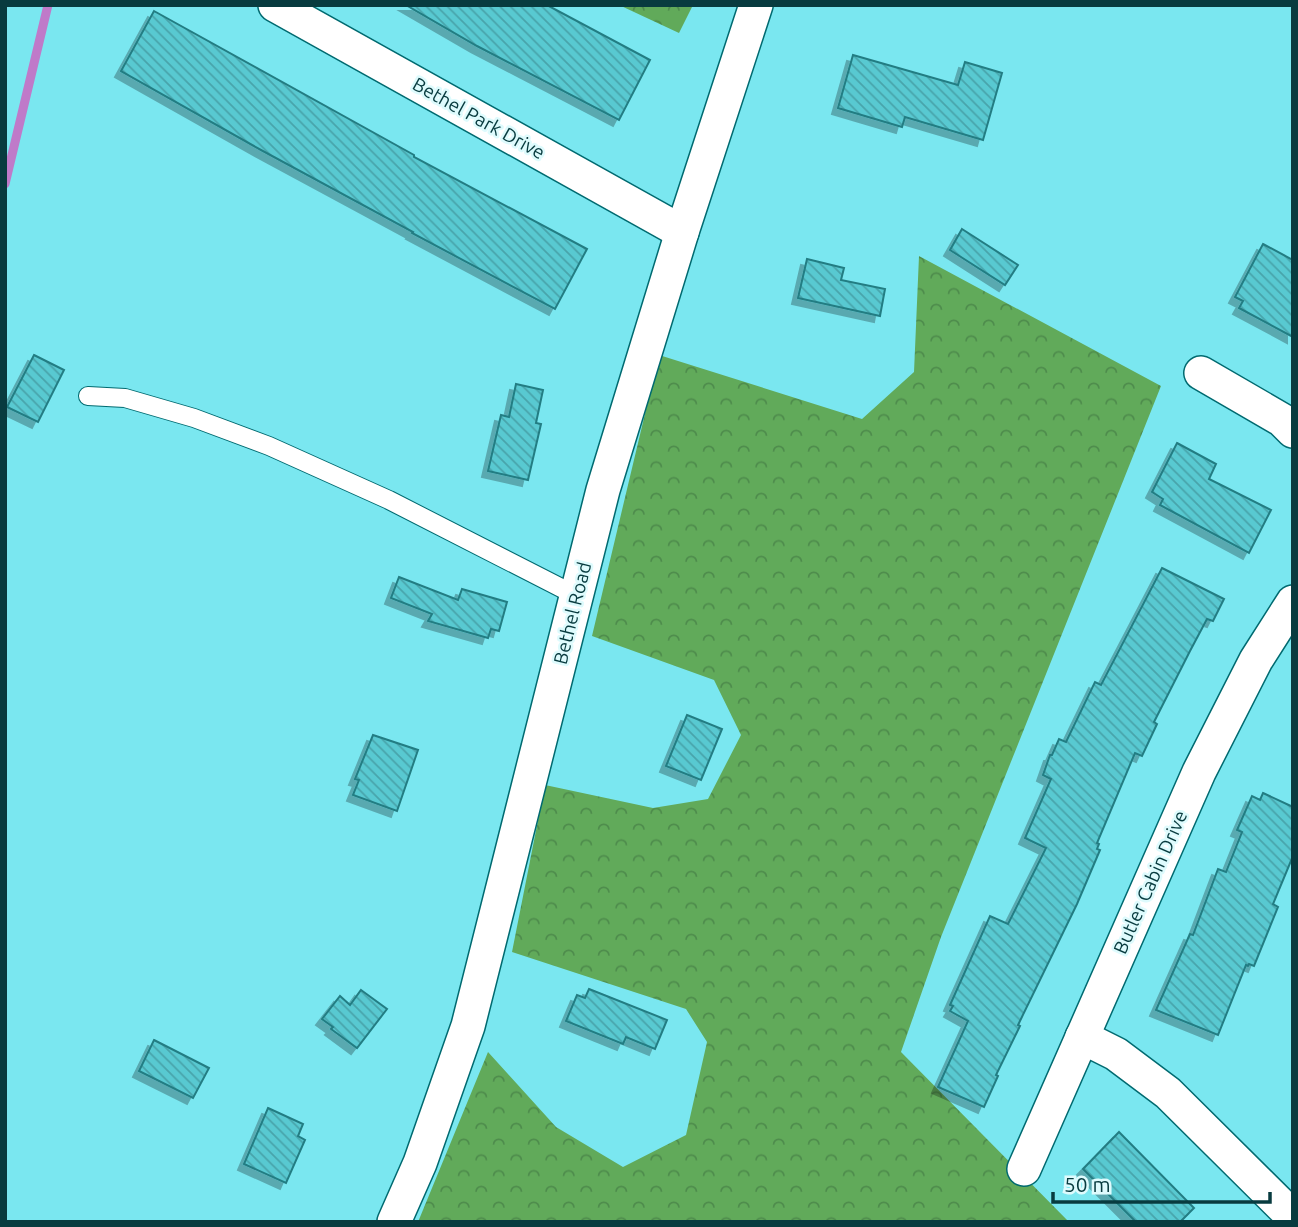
<svg xmlns="http://www.w3.org/2000/svg" width="1298" height="1227" font-family="Ubuntu,sans-serif">
	<style>
		.forest { fill: url(#forest-crowns) }
		.lines { fill: none; stroke-linecap: round; stroke-linejoin: round }
		.stream { stroke: #bf7ac9; stroke-width: 9 }
		.building { fill: url(#building-back-hatch); stroke: #247d83; stroke-width: 2; filter: url(#shadow) }
		.lane-casing { stroke: #006a70; stroke-width: 20 }
		.street-casing { stroke: #006a70; stroke-width: 36 }
		.lane { stroke: #fff; stroke-width: 18 }
		.street { stroke: #fff; stroke-width: 33 }
		.labels { text-anchor: middle; dominant-baseline: central; stroke-width: 5; stroke-linejoin: round; paint-order: stroke }
		.street-label { font-size: 19px; fill: #083b3f; stroke: #defbfd }
	</style>
	<defs>
		<pattern id="forest-crowns" width="20" height="18" patternUnits="userSpaceOnUse" patternTransform="scale(1.75)"><rect width="20" height="18" fill="#61aa5a"/><path d="M2 6a3 3 0 1 1 6 0M12 15a3 3 0 1 1 6 0" fill="none" stroke="#4e8c4c"/></pattern>
		<pattern id="building-back-hatch" width="6" height="6" patternUnits="userSpaceOnUse" patternTransform="scale(1.75)"><rect width="6" height="6" fill="#59c9d1"/><path d="M-1 5l2 2M0 0l6 6M5-1l2 2" fill="none" stroke="#48a4ab"/></pattern>
		<filter id="shadow"><feDropShadow dx="-6" dy="6" stdDeviation="0" flood-color="#0004"/></filter>
	</defs>
	<rect width="100%" height="100%" fill="#7ae7f0"/>
	<g class="forest">
		<polygon points="619,5 693,5 679,33"/>
		<polygon points="919,256 1161,386 941,937 901,1052 1069,1222 418,1222 488,1052 556,1127 623,1167 686,1135 707,1042 686,1009 512,952 545,785 653,808 708,799 741,735 714,680 592,636 659,355 862,419 914,372"/>
	</g>
	<g class="lines">
		<polyline class="stream" points="5,184 48,5"/>
	</g>
	<g class="building">
		<polygon points="406,5 547,5 650,60 619,120 477,46"/>
		<polygon points="154,11 414,155 414,157 587,249 555,309 412,233 413,232 261,150 121,71"/>
		<polygon points="853,55 958,85 965,62 1002,73 983,140 905,117 902,127 838,108"/>
		<polygon points="962,229 1018,265 1005,285 950,250"/>
		<polygon points="1263,244 1293,260 1293,337 1239,308 1243,301 1235,297"/>
		<polygon points="807,259 844,268 841,280 885,289 880,316 798,298"/>
		<polygon points="34,355 64,370 38,422 7,407"/>
		<polygon points="516,384 543,390 536,423 541,424 528,480 488,471 501,415 509,417"/>
		<polygon points="1177,443 1216,464 1209,479 1271,510 1249,553 1160,505 1163,499 1152,492"/>
		<polygon points="1162,568 1224,599 1213,621 1207,619 1190,651 1154,722 1157,724 1142,756 1135,753 1097,843 1099,844 1097,849 1100,850 1077,904 1018,1025 1020,1026 996,1075 998,1076 984,1107 938,1087 968,1021 950,1011 953,1006 950,1005 990,916 1008,924 1046,848 1025,838 1051,779 1043,775 1050,755 1052,755 1059,739 1066,742 1095,682 1101,685"/>
		<polygon points="399,577 458,600 462,589 507,602 499,631 491,629 488,638 428,621 432,614 391,598"/>
		<polygon points="687,715 722,729 701,780 666,766"/>
		<polygon points="373,735 418,750 397,811 353,795 359,780 355,779"/>
		<polygon points="1263,793 1293,807 1293,856 1273,904 1278,907 1254,966 1249,964 1248,966 1246,965 1218,1035 1156,1010 1190,934 1193,935 1218,869 1226,872 1242,832 1237,830 1252,796 1260,800"/>
		<polygon points="589,989 667,1020 655,1049 626,1037 623,1044 566,1021 577,995 585,998"/>
		<polygon points="361,990 387,1009 357,1048 331,1029 333,1027 322,1019 340,996 350,1005"/>
		<polygon points="154,1040 209,1068 193,1098 139,1071"/>
		<polygon points="268,1108 303,1124 298,1136 305,1140 286,1183 244,1164"/>
		<polygon points="1119,1132 1194,1208 1180,1222 1136,1222 1083,1169"/>
	</g>
	<g class="lines">
		<g class="lane-casing">
			<polyline id="lane" points="88,396 125,398 194,418 269,446 389,500 577,596"/>
		</g>
		<g class="street-casing">
			<g id="street">
				<polyline points="275,5 682,232"/>
				<polyline points="1201,373 1282,420 1293,431"/>
				<polyline points="1082,1037 1116,1054 1168,1093 1293,1217"/>
				<polyline points="1024,1169 1199,772 1256,660 1293,602"/>
				<polyline points="394,1222 420,1163 468,1026 603,490 682,232 756,5"/>
			</g>
		</g>
		<use href="#lane" class="lane"/>
		<use href="#street" class="street"/>
	</g>
	<g class="labels">
		<g class="street-label">
			<text transform="translate(479 118) rotate(29)">Bethel Park Drive</text>
			<text transform="translate(572 613) rotate(-76)">Bethel Road</text>
			<text transform="translate(1150 882) rotate(-66)">Butler Cabin Drive</text>
		</g>
	</g>
	<rect width="1298" height="1227" fill="none" stroke="#083b3f" stroke-width="14"/>
	<path d="M1053 1192v10h217v-10" fill="none" stroke="#083b3f" stroke-width="3.5"/>
	<text x="1064" y="1192" font-size="21" fill="#083b3f" stroke="#defbfd" stroke-width="5" paint-order="stroke">50 m</text>
</svg>
